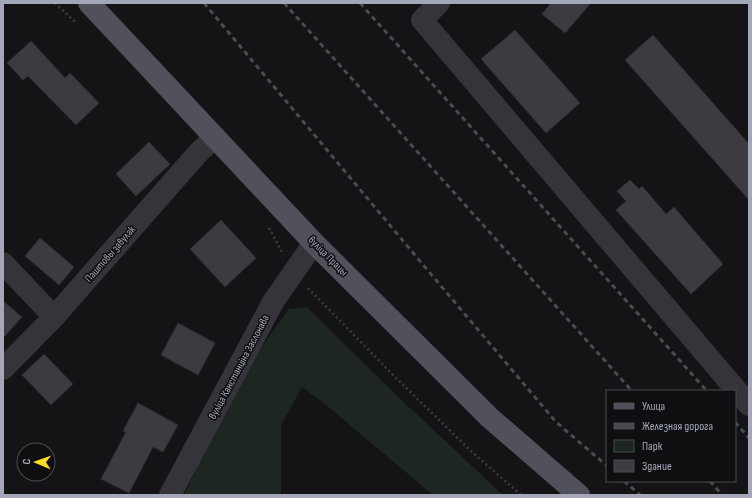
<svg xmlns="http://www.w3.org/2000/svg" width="752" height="498" font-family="'Sofia Sans Condensed',sans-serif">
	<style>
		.green { fill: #1d2620 }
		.building { fill: #3b3b41; stroke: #2e2d32 }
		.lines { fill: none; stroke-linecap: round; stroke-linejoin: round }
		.path { stroke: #3a3b42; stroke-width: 2.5; stroke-dasharray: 2 3; stroke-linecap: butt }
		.minor { stroke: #35343b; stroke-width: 22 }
		.major { stroke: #50515a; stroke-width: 22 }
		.rail { stroke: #494a52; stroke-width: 3; stroke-dasharray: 5 4; stroke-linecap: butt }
		.labels { text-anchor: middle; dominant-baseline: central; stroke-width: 3; stroke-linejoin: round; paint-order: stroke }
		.street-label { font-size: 11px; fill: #a4a7b7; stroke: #0f0f11 }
	</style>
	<rect width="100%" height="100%" fill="#141416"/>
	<polygon class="green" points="307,307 395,394 503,495 433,495 326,405 302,387 281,425 281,495 184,495 212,436 257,353 289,309"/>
	<g class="building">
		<polygon points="551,3 591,3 565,33 542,14"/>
		<polygon points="515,30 580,103 546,133 481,59"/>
		<polygon points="653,35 749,144 749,200 625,60"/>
		<polygon points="31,41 65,78 70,73 99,103 76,125 28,76 23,80 7,63"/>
		<polygon points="149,142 170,164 136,196 116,174"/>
		<polygon points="630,180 639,189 642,186 666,214 674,207 723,264 691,294 616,210 626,201 617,191"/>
		<polygon points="221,220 256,258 225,287 190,249"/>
		<polygon points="40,238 74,267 59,285 25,256"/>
		<polygon points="3,301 22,317 3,338"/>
		<polygon points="178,323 215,343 198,375 161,355"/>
		<polygon points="44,354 73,384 51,405 22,375"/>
		<polygon points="138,403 178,425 163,452 153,447 129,493 101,479 126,432 123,431"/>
	</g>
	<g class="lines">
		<g class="path">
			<polyline points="55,3 75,22"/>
			<polyline points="269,228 282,252"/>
			<polyline points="308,288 394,376 472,452 521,495"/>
		</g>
		<g class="minor">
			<polyline points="439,3 422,20 749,405"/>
			<polyline points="3,263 54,317"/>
			<polyline points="3,369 54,317 199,152 215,137"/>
			<polyline points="170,495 273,302 314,243"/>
		</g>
		<polyline class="major" points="89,3 314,243 490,418 579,495"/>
		<g class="rail">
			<polyline points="204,3 414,254 556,422 607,466"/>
			<polyline points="284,3 632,391"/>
			<polyline points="360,3 707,391"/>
			<polyline points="735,422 749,438"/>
			<polyline points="624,481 640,495"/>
			<polyline points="710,481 722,495"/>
		</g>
	</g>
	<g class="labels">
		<g class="street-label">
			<text transform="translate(110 254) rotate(-49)">Паштовы завулак</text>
			<text transform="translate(328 256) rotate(45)">вуліца Працы</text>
			<text transform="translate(239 367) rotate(-62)">вуліца Канстанціна Заслонава</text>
		</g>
	</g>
	<rect width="752" height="498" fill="none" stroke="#a4a7b7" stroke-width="8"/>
	<rect x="606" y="390" width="130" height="92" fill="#0f0f11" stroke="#4b4c53"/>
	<rect x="614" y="403" width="20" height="6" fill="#50515a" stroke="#4b4c53"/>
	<text x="642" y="410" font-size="12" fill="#a4a7b7">Улица</text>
	<rect x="614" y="423" width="20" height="6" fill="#494a52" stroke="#4b4c53"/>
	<text x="642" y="430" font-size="12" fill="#a4a7b7">Железная дорога</text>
	<rect x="614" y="440" width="20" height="12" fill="#1d2620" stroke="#4b4c53"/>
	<text x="642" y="450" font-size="12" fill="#a4a7b7">Парк</text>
	<rect x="614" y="460" width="20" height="12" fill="#3b3b41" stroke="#4b4c53"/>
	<text x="642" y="470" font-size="12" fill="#a4a7b7">Здание</text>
	<g transform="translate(36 462) rotate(272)"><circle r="19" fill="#0f0f11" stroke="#4b4c53"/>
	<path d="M0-3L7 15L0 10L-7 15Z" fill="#fedd23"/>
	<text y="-6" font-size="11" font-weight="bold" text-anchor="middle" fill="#a4a7b7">С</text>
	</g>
</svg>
